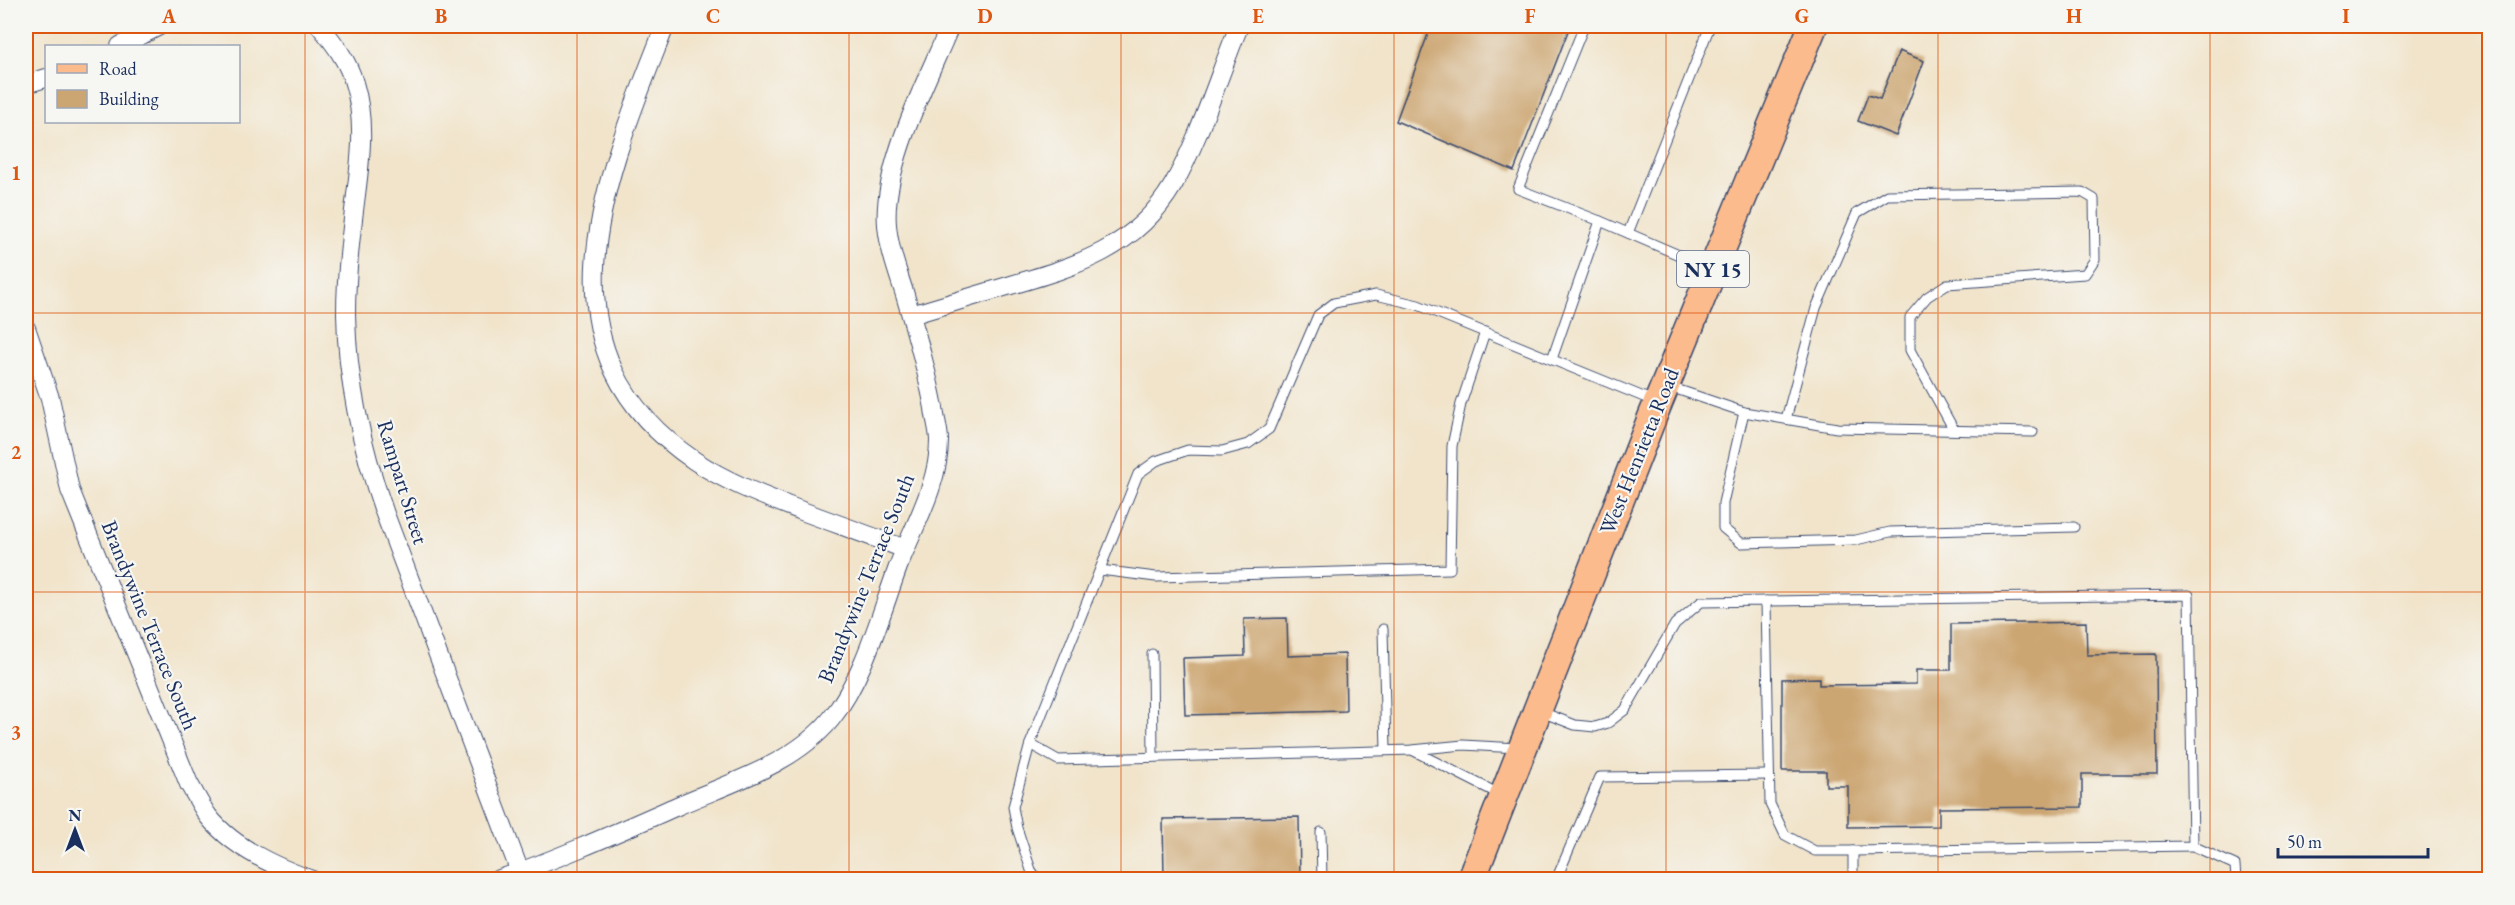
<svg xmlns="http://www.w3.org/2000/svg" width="2515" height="905" font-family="'EB Garamond',serif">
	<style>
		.building { fill: #cca672 }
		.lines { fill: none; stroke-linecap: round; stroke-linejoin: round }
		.lane-casing { stroke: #3b4a6e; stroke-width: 11 }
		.street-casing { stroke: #3b4a6e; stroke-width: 20 }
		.primary-casing { stroke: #3b4a6e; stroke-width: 31 }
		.lane { stroke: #fff; stroke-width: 9 }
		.street { stroke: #fff; stroke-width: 18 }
		.primary { stroke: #fbbb8d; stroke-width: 28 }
		.grid { fill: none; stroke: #de5710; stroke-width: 1.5; stroke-opacity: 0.55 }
		.labels { text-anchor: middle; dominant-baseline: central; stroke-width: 4.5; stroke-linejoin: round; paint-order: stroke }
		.shield { fill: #f6f6f2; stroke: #5d6b8a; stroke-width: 1.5 }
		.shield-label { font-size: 21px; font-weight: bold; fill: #1b2f5e }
		.street-label { font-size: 22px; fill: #1b2f5e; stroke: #f6f6f2 }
		.neatline { fill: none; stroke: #de5710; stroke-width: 2 }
		.grid-label { font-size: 20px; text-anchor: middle; font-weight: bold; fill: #de5710 }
	</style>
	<rect width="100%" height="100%" fill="#f6f6f2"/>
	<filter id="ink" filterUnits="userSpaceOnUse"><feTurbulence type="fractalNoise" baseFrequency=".0167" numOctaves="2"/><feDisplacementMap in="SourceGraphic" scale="12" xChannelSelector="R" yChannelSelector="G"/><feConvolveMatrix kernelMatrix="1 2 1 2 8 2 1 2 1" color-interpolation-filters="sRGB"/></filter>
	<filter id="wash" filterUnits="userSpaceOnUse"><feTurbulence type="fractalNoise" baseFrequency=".008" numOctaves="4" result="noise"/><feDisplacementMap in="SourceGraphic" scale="24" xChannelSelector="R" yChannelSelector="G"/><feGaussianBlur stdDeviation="1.35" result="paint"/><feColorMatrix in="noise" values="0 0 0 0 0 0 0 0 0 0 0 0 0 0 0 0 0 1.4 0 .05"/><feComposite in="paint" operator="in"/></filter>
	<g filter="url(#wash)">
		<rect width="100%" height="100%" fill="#f1e4cb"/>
		<g id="blocks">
			<g class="building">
				<polygon points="1431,26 1570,26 1514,171 1396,121"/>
				<polygon points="1899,51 1924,61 1896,136 1858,121 1868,95 1880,99"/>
				<polygon points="1287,618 1288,656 1345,654 1346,711 1185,715 1183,658 1245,656 1244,619"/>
				<polygon points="2086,622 2087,655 2156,654 2157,774 2082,774 2082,807 1939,808 1939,826 1848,827 1848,786 1826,786 1826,771 1782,771 1782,679 1819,678 1819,685 1916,684 1916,670 1951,670 1951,624"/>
				<polygon points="1299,817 1300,879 1164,879 1163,819"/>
			</g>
		</g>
	</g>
	<g filter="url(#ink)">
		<use href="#blocks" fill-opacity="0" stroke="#3b4a6e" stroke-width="1.5"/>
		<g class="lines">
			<g class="lane-casing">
				<g id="lane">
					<polyline points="1584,26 1518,189 1600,221"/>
					<polyline points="1628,233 1710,26"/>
					<polyline points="1552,359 1600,221 1709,268"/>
					<polyline points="1667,386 1744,412 1837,428 2033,432"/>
					<polyline points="1744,412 1723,503 1723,528 1741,543 1856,540 1890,532 2074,527"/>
					<polyline points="1786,419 1816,308 1857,213 1887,195 2082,192 2094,199 2095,259 2085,274 1947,284 1927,297 1910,317 1910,350 1954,430"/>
					<polyline points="1100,570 1156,577 1450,569 1452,446 1461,404 1485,332"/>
					<polyline points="1766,601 2189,595 2193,846 1853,851"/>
					<polyline points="1383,629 1386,750"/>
					<polyline points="1152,654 1153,757"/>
					<polyline points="1539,711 1575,725 1595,727 1608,723 1625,710 1675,624 1701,602 1766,601 1770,804 1785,835 1815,851 1853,851 1853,880"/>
					<polyline points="1030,744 1058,760 1412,750 1463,745 1518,748"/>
					<polyline points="1414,751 1501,795"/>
					<polyline points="1321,832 1322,880"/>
					<polyline points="2193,846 2235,865 2236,880"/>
					<polyline points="1038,880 1031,870 1017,828 1013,807 1030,744 1138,474 1156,461 1188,450 1222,451 1248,444 1269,429 1318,315 1334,303 1376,295 1418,305 1656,402"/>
					<polyline points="1556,880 1600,777 1769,775"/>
				</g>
			</g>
			<g class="street-casing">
				<g id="street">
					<path d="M 320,26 C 334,43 348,61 354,83 C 368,128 358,174 353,219 C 349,250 346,282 346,314 C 347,383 362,449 385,514 L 520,872"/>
					<path d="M 665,26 C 607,174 528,348 695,461 C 728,483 766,497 802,511 C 837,524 871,536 905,549"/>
					<polyline points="120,46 159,26"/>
					<polyline points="26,84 46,78"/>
					<path d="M 911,315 C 945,305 978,295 1011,285 C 1077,266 1136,248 1173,185 C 1199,140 1219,75 1239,26"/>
					<path d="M 26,328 L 50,398 L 70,490 L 189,784 C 195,794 201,806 208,816 C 233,848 275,867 312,880"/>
					<path d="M 497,880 C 558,859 618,832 677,806 C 729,783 793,765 831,719 C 863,679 880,616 898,567 C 913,527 939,485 939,441 C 939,430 935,419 934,408 C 927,370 916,332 905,295 C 898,273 889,249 887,225 C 882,166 927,81 950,26"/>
				</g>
			</g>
			<g class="primary-casing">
				<polyline id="primary" points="1471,880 1653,415 1813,26"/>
			</g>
			<use href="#lane" class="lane"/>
			<use href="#street" class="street"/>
			<use href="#primary" class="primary"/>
		</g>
	</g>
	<path class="grid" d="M 305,26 L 305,880M 577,26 L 577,880M 849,26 L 849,880M 1121,26 L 1121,880M 1394,26 L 1394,880M 1666,26 L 1666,880M 1938,26 L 1938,880M 2210,26 L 2210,880M 26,313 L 2490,313M 26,592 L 2490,592"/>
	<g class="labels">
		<rect class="shield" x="1677" y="251" width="72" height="36" rx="4.5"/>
		<g class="shield-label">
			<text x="1713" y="269">NY 15</text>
		</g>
		<g class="street-label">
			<text transform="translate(1639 451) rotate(-68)">West Henrietta Road</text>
			<text transform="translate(403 482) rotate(73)">Rampart Street</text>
			<text transform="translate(866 578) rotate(-68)">Brandywine Terrace South</text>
			<text transform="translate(150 625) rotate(68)">Brandywine Terrace South</text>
		</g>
	</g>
	<rect width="2515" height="905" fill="none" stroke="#f6f6f2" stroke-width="66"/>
	<rect x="45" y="45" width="195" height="78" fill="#f6f6f2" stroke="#9ea6b7" stroke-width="1.5"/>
	<rect x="57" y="64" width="30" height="9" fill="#fbbb8d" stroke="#9ea6b7" stroke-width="1.5"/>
	<text x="99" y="75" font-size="18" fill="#1b2f5e">Road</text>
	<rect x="57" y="90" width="30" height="18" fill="#cca672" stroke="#9ea6b7" stroke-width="1.5"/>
	<text x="99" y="105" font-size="18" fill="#1b2f5e">Building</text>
	<g transform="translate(75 830)" stroke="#f6f6f2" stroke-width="4.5" paint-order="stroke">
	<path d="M0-4.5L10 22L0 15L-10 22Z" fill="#1b2f5e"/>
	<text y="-9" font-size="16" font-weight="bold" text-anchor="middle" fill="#1b2f5e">N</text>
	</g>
	<path d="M2278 848v9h150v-9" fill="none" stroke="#1b2f5e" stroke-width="3"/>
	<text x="2287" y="848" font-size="18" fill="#1b2f5e" stroke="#f6f6f2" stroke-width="4.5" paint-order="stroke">50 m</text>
	<rect x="33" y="33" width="2449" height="839" class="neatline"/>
	<g class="grid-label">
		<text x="169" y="23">A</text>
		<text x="441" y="23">B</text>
		<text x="713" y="23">C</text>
		<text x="985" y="23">D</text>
		<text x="1258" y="23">E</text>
		<text x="1530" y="23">F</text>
		<text x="1802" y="23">G</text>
		<text x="2074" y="23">H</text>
		<text x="2346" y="23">I</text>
		<text x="16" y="180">1</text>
		<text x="16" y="459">2</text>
		<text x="16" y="739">3</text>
	</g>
</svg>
